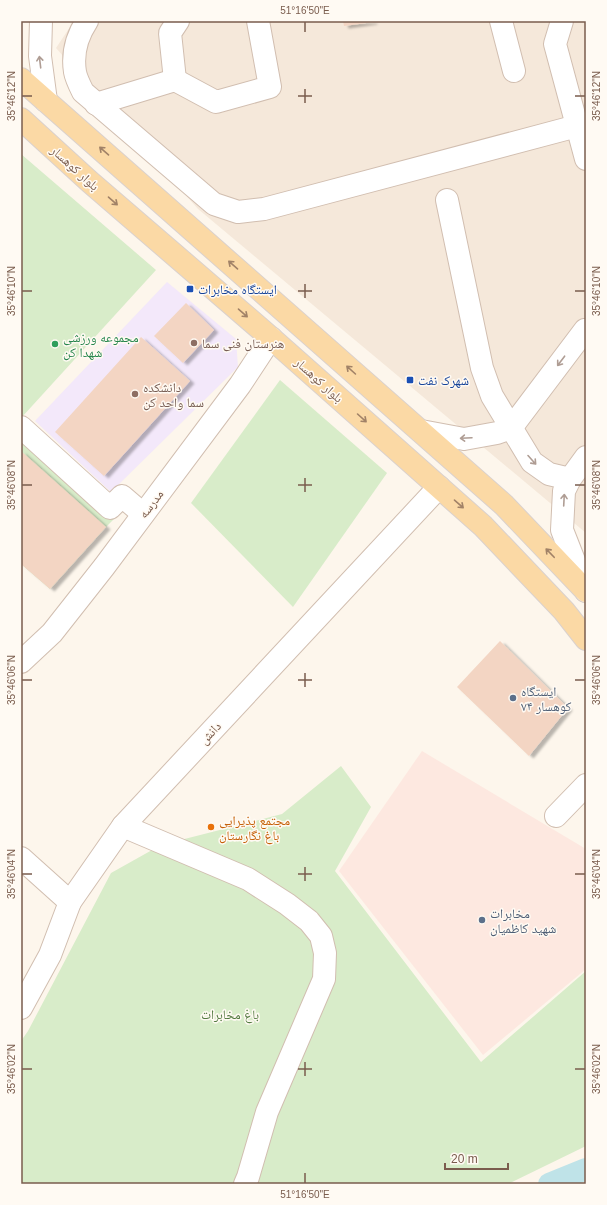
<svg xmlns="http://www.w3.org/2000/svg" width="607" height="1205" font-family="Helvetica,'Noto Naskh Arabic',sans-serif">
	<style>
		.residential { fill: #f5e8da }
		.commercial { fill: #fde8e0 }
		.education { fill: #f3e8fa }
		.green { fill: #d8ecc9 }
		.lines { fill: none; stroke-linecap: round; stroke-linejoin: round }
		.canal { stroke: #bfe3e8; stroke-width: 22 }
		.building { fill: #f3d5c3; filter: url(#shadow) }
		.minor-casing { stroke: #d1beb0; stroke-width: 24 }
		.major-casing { stroke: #dad1cd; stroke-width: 24 }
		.minor { stroke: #fff; stroke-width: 22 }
		.major { stroke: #fbd9a5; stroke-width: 22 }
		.oneway { stroke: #af9d94 }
		.oneway2 { stroke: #a18267 }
		.ticks { fill: none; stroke: #7a5c4d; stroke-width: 1.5 }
		.transit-dot { fill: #1a4fb4; stroke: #fffaf3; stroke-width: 1.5 }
		.education-dot { fill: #8d6e63; stroke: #fffaf3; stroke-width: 1.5 }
		.leisure-dot { fill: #2e9e5b; stroke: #fffaf3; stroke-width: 1.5 }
		.service-dot { fill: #5c6f8a; stroke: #fffaf3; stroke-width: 1.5 }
		.food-dot { fill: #e8710a; stroke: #fffaf3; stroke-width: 1.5 }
		.labels { text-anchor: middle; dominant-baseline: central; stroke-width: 3; stroke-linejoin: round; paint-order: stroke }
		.street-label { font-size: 13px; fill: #7a5c4d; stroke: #fffaf3 }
		.transit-label { font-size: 13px; fill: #164399; stroke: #fffaf3; text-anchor: start }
		.leisure-label { font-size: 13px; fill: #27864d; stroke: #fffaf3; text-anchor: start }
		.education-label { font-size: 13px; fill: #785e54; stroke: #fffaf3; text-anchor: start }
		.service-label { font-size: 13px; fill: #4e5e75; stroke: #fffaf3; text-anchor: start }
		.food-label { font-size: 13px; fill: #c56008; stroke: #fffaf3; text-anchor: start }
		.park-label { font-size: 13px; fill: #537a41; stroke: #fffaf3 }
		.neatline { fill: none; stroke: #7a5c4d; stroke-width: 1.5 }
		.ticks-label { font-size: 10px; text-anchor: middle; fill: #7a5c4d }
	</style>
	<defs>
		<filter id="shadow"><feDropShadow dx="4.5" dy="2.5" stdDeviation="1" flood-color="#0004"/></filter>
	</defs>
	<rect width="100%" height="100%" fill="#fdf6ec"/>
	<polygon class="residential" points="74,21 586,21 586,533 198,209 56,48"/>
	<polygon class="commercial" points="422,751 586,849 586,969 483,1055 339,871"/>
	<polygon class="education" points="167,282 236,339 238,367 111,492 35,421"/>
	<g class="green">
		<polygon points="21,154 156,270 22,417 124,509 106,527 50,589 21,564"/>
		<polygon points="280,380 387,473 293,607 191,503"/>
		<polygon points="341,766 371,807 335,871 481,1062 586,971 586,1146 508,1184 21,1184 21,1041 28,1031 111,873 161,845 282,814"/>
	</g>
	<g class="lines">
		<polyline class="canal" points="549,1184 586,1169"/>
	</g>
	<g class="building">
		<polygon points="343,21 373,21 373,22 344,26"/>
		<polygon points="186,303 214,330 183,363 154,336"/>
		<polygon points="141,337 190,381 104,476 55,432"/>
		<polygon points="21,451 106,527 50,589 21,564"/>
		<polygon points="500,641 568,708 529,756 457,687"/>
	</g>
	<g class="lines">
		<g class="minor-casing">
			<g id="minor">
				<polyline points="41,21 40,56 46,101"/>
				<path d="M 87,21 C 77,36 72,53 75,72 C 76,78 80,86 83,92 L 214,204 L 238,212 L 264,209 L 577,126"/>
				<polyline points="501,21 514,71"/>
				<polyline points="562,21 555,44 586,159"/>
				<polyline points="175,80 170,33 178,21"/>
				<polyline points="96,104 175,80 216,102 270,87 258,21"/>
				<polyline points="447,200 482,368 492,396 532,462 549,474 570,479"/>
				<polyline points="21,427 110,508 122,496 143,514"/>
				<polyline points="421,431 464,439 497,433 511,428 585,330"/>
				<polyline points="586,457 570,479 564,491 562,530 586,591"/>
				<polyline points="21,662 52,633 104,567 240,385 271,338"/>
				<polyline points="556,816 586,785"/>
				<polyline points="123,826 248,879 287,904 309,921 321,936 325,953 324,979 267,1112 248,1177 245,1184"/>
				<polyline points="21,858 70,902"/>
				<polyline points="21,1008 50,955 70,902 123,826 439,487"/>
			</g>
		</g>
		<g class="major-casing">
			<g id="major">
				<polyline points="21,79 504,505 586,591"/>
				<polyline points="21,119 90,182 271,338 483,526 564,611 586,639"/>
			</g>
		</g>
		<use href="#minor" class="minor"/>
		<use href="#major" class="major"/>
	</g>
	<defs><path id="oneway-shaft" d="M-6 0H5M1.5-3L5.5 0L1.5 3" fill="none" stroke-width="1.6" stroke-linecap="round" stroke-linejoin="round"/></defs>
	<g class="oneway">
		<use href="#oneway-shaft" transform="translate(40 62) rotate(-97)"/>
		<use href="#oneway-shaft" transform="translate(561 361) rotate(127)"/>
		<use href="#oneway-shaft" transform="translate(466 438) rotate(177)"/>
		<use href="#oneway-shaft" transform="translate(532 460) rotate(48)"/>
		<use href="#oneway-shaft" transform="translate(564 500) rotate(-87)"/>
	</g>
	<g class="oneway2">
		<use href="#oneway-shaft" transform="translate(104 151) rotate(-139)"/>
		<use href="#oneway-shaft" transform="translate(113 201) rotate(41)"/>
		<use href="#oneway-shaft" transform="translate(233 265) rotate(-139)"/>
		<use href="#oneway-shaft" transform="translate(243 313) rotate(41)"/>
		<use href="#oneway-shaft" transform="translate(351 370) rotate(-138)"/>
		<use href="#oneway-shaft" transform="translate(362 418) rotate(42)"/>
		<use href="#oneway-shaft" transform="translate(459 504) rotate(41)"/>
		<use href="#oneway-shaft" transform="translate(550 553) rotate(-134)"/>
	</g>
	<path class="ticks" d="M 305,22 L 305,32M 305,89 L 305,103M 22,96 L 32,96M 298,96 L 312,96M 575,96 L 585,96M 305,284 L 305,298M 22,291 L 32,291M 298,291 L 312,291M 575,291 L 585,291M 305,478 L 305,492M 22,485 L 32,485M 298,485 L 312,485M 575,485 L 585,485M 305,673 L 305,687M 22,680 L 32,680M 298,680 L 312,680M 575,680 L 585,680M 305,867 L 305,881M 22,874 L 32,874M 298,874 L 312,874M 575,874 L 585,874M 305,1062 L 305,1076M 22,1069 L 32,1069M 298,1069 L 312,1069M 575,1069 L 585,1069M 305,1173 L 305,1183"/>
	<g class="transit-dot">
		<rect x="186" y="285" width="8" height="8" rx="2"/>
		<rect x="406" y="376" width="8" height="8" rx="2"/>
	</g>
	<g class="education-dot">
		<circle cx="194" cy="343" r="4"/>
		<circle cx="135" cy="394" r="4"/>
	</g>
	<circle class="leisure-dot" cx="55" cy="344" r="4"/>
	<g class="service-dot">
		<circle cx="513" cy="698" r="4"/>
		<circle cx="482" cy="920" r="4"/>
	</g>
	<circle class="food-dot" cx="211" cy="827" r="4"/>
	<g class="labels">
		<g class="street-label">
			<text transform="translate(75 168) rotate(42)">بلوار کوهسار</text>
			<text transform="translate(319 380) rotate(42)">بلوار کوهسار</text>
			<text transform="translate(151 504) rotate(-53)">مدرسه</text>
			<text transform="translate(210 733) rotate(-47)">دانش</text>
		</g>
		<g class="transit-label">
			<text x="198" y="289">ایستگاه مخابرات</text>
			<text x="418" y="380">شهرک نفت</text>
		</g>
		<g class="leisure-label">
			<text x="63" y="337">مجموعه ورزشی<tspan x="63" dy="15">شهدا کن</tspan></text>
		</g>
		<g class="education-label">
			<text x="202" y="343">هنرستان فنی سما</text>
			<text x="143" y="387">دانشکده<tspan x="143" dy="15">سما واحد کن</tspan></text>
		</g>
		<g class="service-label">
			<text x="521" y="691">ایستگاه<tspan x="521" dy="15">۷۴ کوهسار</tspan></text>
			<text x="490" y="913">مخابرات<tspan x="490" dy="15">شهید کاظمیان</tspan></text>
		</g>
		<g class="food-label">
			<text x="219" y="820">مجتمع پذیرایی<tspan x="219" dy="15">باغ نگارستان</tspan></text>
		</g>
		<g class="park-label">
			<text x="230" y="1014">باغ مخابرات</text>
		</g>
	</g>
	<rect width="607" height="1205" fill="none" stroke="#fffaf3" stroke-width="44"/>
	<path d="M445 1163v6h63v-6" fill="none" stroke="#7a5c4d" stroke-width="2"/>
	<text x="451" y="1163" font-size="12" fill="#7a5c4d" stroke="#fffaf3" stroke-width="3" paint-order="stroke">20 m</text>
	<rect x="22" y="22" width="563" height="1161" class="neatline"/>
	<g class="ticks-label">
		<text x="305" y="14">51°16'50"E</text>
		<text transform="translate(11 96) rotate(-90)" y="4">35°46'12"N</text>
		<text transform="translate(596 96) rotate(-90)" y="4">35°46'12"N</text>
		<text transform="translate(11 291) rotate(-90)" y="4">35°46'10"N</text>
		<text transform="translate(596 291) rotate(-90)" y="4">35°46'10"N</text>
		<text transform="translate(11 485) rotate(-90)" y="4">35°46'08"N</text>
		<text transform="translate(596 485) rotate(-90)" y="4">35°46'08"N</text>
		<text transform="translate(11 680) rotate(-90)" y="4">35°46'06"N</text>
		<text transform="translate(596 680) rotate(-90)" y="4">35°46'06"N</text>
		<text transform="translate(11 874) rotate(-90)" y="4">35°46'04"N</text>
		<text transform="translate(596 874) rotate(-90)" y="4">35°46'04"N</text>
		<text transform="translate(11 1069) rotate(-90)" y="4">35°46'02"N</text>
		<text transform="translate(596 1069) rotate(-90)" y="4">35°46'02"N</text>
		<text x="305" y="1198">51°16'50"E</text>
	</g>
</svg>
